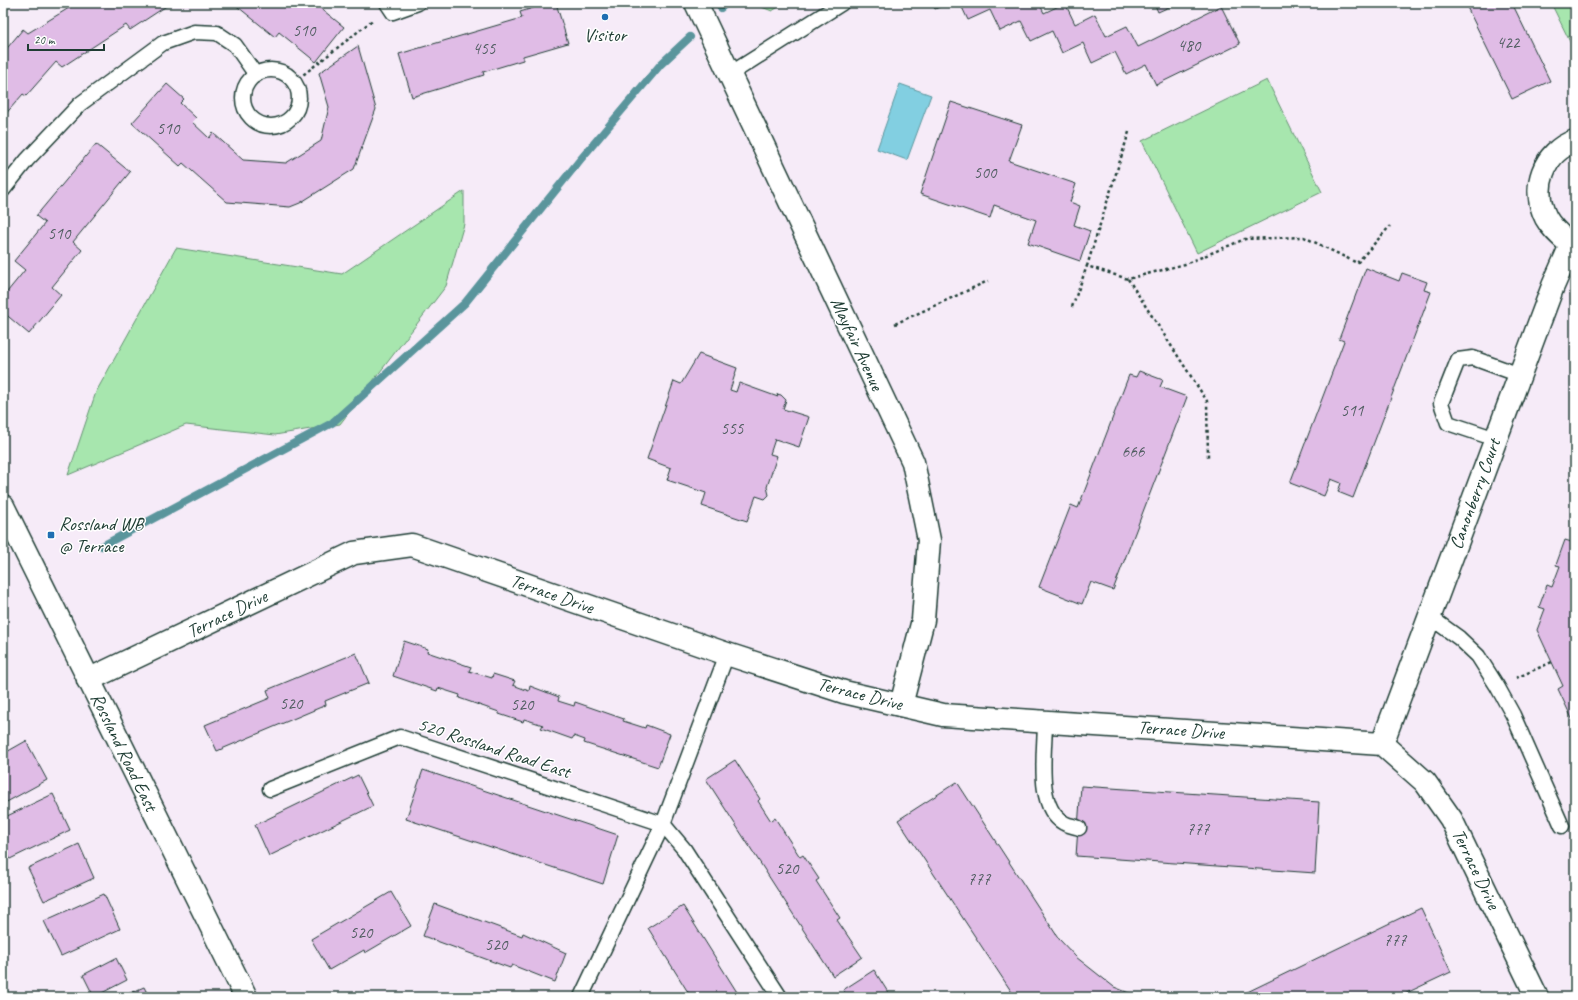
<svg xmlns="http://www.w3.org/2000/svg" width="1578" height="1000" font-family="Caveat,sans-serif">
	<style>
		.green { fill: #a7e6ae; stroke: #639271 }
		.water { fill: #82cfe1; stroke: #5a959c }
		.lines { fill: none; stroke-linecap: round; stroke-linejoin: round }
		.stream { stroke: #5a959c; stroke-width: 8 }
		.building { fill: #e0bce6; stroke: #1f3d34 }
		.lane-casing { stroke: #1f3d34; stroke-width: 17 }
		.street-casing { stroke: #1f3d34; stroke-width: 25 }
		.secondary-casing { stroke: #1f3d34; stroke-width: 25 }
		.path { stroke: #1f3d34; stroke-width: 2.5; stroke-dasharray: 3 3; stroke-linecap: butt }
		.lane { stroke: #fff; stroke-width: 14 }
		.street { stroke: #fff; stroke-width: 22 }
		.secondary { stroke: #fff; stroke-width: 22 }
		.poi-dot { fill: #1f6fb2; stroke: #fff; stroke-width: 1.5 }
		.labels { text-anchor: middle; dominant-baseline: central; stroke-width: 3; stroke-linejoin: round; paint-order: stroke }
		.number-label { font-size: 17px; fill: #4f5d60 }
		.poi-label { font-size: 19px; fill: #1f3d34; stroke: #fff }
		.street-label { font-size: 19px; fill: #1f3d34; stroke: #fff }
	</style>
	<rect width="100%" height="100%" fill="#f6ebf8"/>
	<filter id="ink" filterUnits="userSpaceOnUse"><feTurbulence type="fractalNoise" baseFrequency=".025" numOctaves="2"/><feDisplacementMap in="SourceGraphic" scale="8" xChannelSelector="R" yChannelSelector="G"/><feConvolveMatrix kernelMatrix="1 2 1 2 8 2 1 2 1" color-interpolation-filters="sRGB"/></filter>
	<g filter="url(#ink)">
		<g class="green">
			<polygon points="758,3 785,3 772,11 759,6"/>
			<polygon points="1551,3 1575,3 1575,52"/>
			<polygon points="1267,80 1322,192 1197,253 1142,141"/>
			<polygon points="464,191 464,224 446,286 340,424 275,435 186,425 68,475 96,392 176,248 342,274"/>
		</g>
		<polygon class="water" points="900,84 931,95 907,160 877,149"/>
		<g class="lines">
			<g class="stream">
				<polyline points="721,8 726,3"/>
				<polyline points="102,546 332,423 465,303 580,160 661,64 690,37"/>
				<polyline points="3,626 3,625"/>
			</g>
		</g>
		<g class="building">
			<polygon points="77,3 178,3 168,5 130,30 126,25 62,67 56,62 26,96 23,94 3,117 3,53 23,29 28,33"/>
			<polygon points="225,3 314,3 344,27 316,62 279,32 275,37 238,7"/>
			<polygon points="549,3 556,3 568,43 523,56 523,60 483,72 484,75 412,97 399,54 522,18 520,12"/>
			<polygon points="932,3 948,3 935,9"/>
			<polygon points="960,3 1039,3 1044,13 1065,3 1075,24 1095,14 1106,36 1127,26 1138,47 1221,6 1240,44 1156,85 1146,64 1126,74 1115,52 1092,63 1083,43 1062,53 1052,31 1031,41 1021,21 1000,31 990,10 968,20"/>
			<polygon points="1154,3 1178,3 1158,12"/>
			<polygon points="1465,3 1512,3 1550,81 1512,99"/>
			<polygon points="358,46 376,109 354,169 300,203 290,207 227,202 183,163 180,166 132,123 167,84 184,99 180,103 196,118 192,122 209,138 213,133 243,160 286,163 321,141 329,107 319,73"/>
			<polygon points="951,102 1022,125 1009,161 1076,184 1070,202 1080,206 1074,225 1090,231 1080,261 1028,243 1036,220 994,205 990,218 920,194"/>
			<polygon points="96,144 130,172 73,242 82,250 52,287 61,295 29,334 3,312 3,297 25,270 14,261 45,223 36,216"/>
			<polygon points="1366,268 1399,281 1402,273 1427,282 1424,290 1431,292 1353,498 1338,492 1341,483 1331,479 1324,496 1290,483 1344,341 1339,339"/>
			<polygon points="699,354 737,368 730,390 736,392 739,383 778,397 777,394 781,395 786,400 783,409 809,417 799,447 775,439 770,454 777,456 767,487 769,495 765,499 756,496 747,521 702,506 706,493 667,480 671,468 647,459 674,381 681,384"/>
			<polygon points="1139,371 1163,380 1160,387 1187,397 1113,590 1091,582 1082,604 1039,587 1071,505 1078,508 1129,375 1136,377"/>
			<polygon points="1565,540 1575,543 1575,725 1558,689 1563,686 1537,630 1545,609 1539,607 1547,585 1552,587 1560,566 1556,565"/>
			<polygon points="404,641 428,649 427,652 471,667 469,671 492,678 493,674 515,681 513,685 529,691 530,686 559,697 558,701 574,706 575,702 624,719 623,721 645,728 646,725 670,734 658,767 584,743 585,740 574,736 572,739 541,728 543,725 524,719 523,722 499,714 499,712 459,698 460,695 438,688 437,691 393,676"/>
			<polygon points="356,653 369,683 325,701 326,705 217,751 205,725 270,698 267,690"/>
			<polygon points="26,741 47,780 3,804 3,754"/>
			<polygon points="735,760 760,799 758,801 771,821 775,818 800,857 803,855 819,879 816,881 840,918 837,920 862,957 833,976 706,779"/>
			<polygon points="423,770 618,835 603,884 406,819"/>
			<polygon points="358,775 373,806 269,856 255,825"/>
			<polygon points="957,782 1059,939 1076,957 1114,987 1139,997 1015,997 898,820"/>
			<polygon points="1081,786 1319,802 1315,873 1076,856"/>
			<polygon points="53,794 70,830 10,859 3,844 3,818"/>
			<polygon points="79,844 94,878 44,901 28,868"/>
			<polygon points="391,892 411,926 365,953 364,950 329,970 311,939"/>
			<polygon points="104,894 120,929 61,956 44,921"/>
			<polygon points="435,904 522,936 523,933 566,953 555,982 512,965 510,968 423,936"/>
			<polygon points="683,906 740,997 691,997 648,928"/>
			<polygon points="1421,908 1451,972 1398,997 1237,997"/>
			<polygon points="116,958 127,980 94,997 83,975"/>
			<polygon points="874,970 891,997 848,997 843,990"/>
			<polygon points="144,987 149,997 121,997"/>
		</g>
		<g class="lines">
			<g class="lane-casing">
				<g id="lane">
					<polyline points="387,3 393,12 418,3"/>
					<circle cx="271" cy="98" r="28"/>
					<polyline points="730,74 842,3"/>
					<polyline points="3,190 27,160 80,104 163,43 194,32 217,33 235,45 256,75"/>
					<polyline points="1496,439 1448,423 1441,403 1458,360 1473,358 1520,375"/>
					<polyline points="1430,617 1459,638 1478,656 1497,686 1513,715 1562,826"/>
					<path d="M 1045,722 C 1045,751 1035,807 1064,823 C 1069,826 1075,826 1079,828"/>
					<polyline points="270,789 400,737 663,824 684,849 780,997"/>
					<polyline points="581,997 663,824 727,654"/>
				</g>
			</g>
			<g class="street-casing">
				<g id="street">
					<polyline points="696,3 913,462 929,540 923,620 901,705"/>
					<path d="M 1575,141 C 1543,152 1531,188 1546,218 C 1552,229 1562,237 1571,245 L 1575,245"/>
					<polyline points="88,680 354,553 412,545 727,654 844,692 943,715 1382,744 1425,782 1451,819 1537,997"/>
					<polyline points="1382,744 1553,286 1571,245"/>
				</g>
			</g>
			<g class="secondary-casing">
				<polyline id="secondary" points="3,506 246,997"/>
			</g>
			<g class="path">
				<polyline points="1267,3 1268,5"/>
				<polyline points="294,82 374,19"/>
				<polyline points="1129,132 1087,266 1128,279 1185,264 1245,239 1304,237 1357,263 1390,226"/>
				<polyline points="1128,279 1207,401 1208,457"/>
				<polyline points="1072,307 1087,266"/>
				<polyline points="895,324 988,281"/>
				<polyline points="1516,678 1552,662"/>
			</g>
			<use href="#lane" class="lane"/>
			<use href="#street" class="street"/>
			<use href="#secondary" class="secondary"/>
		</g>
	</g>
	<g class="poi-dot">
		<circle cx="605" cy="17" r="4"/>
		<rect x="47" y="531" width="8" height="8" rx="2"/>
	</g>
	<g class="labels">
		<g class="number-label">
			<text x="304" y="30">510</text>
			<text x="1508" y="42">422</text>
			<text x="1189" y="45">480</text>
			<text x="484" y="48">455</text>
			<text x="168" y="128">510</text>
			<text x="985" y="172">500</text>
			<text x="59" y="233">510</text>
			<text x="1352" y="410">511</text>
			<text x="732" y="428">555</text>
			<text x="1133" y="451">666</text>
			<text x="291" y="703">520</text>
			<text x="522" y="704">520</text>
			<text x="1198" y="829">777</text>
			<text x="787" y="868">520</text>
			<text x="979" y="879">777</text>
			<text x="361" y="932">520</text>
			<text x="1395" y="940">777</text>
			<text x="496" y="944">520</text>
		</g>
		<g class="poi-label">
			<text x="605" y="35">Visitor</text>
			<text x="59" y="524" text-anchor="start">Rossland WB<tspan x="59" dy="22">@ Terrace</tspan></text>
		</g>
		<g class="street-label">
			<text transform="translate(857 344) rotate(65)">Mayfair Avenue</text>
			<text transform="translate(1475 494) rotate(-70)">Canonberry Court</text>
			<text transform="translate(552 594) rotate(19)">Terrace Drive</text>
			<text transform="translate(227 614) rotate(-26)">Terrace Drive</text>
			<text transform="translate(860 694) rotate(14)">Terrace Drive</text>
			<text transform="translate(1181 730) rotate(4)">Terrace Drive</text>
			<text transform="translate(494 748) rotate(18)">520 Rossland Road East</text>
			<text transform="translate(124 752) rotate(64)">Rossland Road East</text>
			<text transform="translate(1476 869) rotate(64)">Terrace Drive</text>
		</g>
	</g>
	<rect width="1578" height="1000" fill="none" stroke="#fff" stroke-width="16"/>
	<rect x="8" y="8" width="1562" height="984" fill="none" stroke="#1f3d34" stroke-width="1.5" filter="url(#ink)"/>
	<path d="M28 44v6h76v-6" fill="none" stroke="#1f3d34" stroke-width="2"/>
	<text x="34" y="44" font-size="12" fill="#1f3d34" stroke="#ffffff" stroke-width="3" paint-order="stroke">20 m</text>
</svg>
